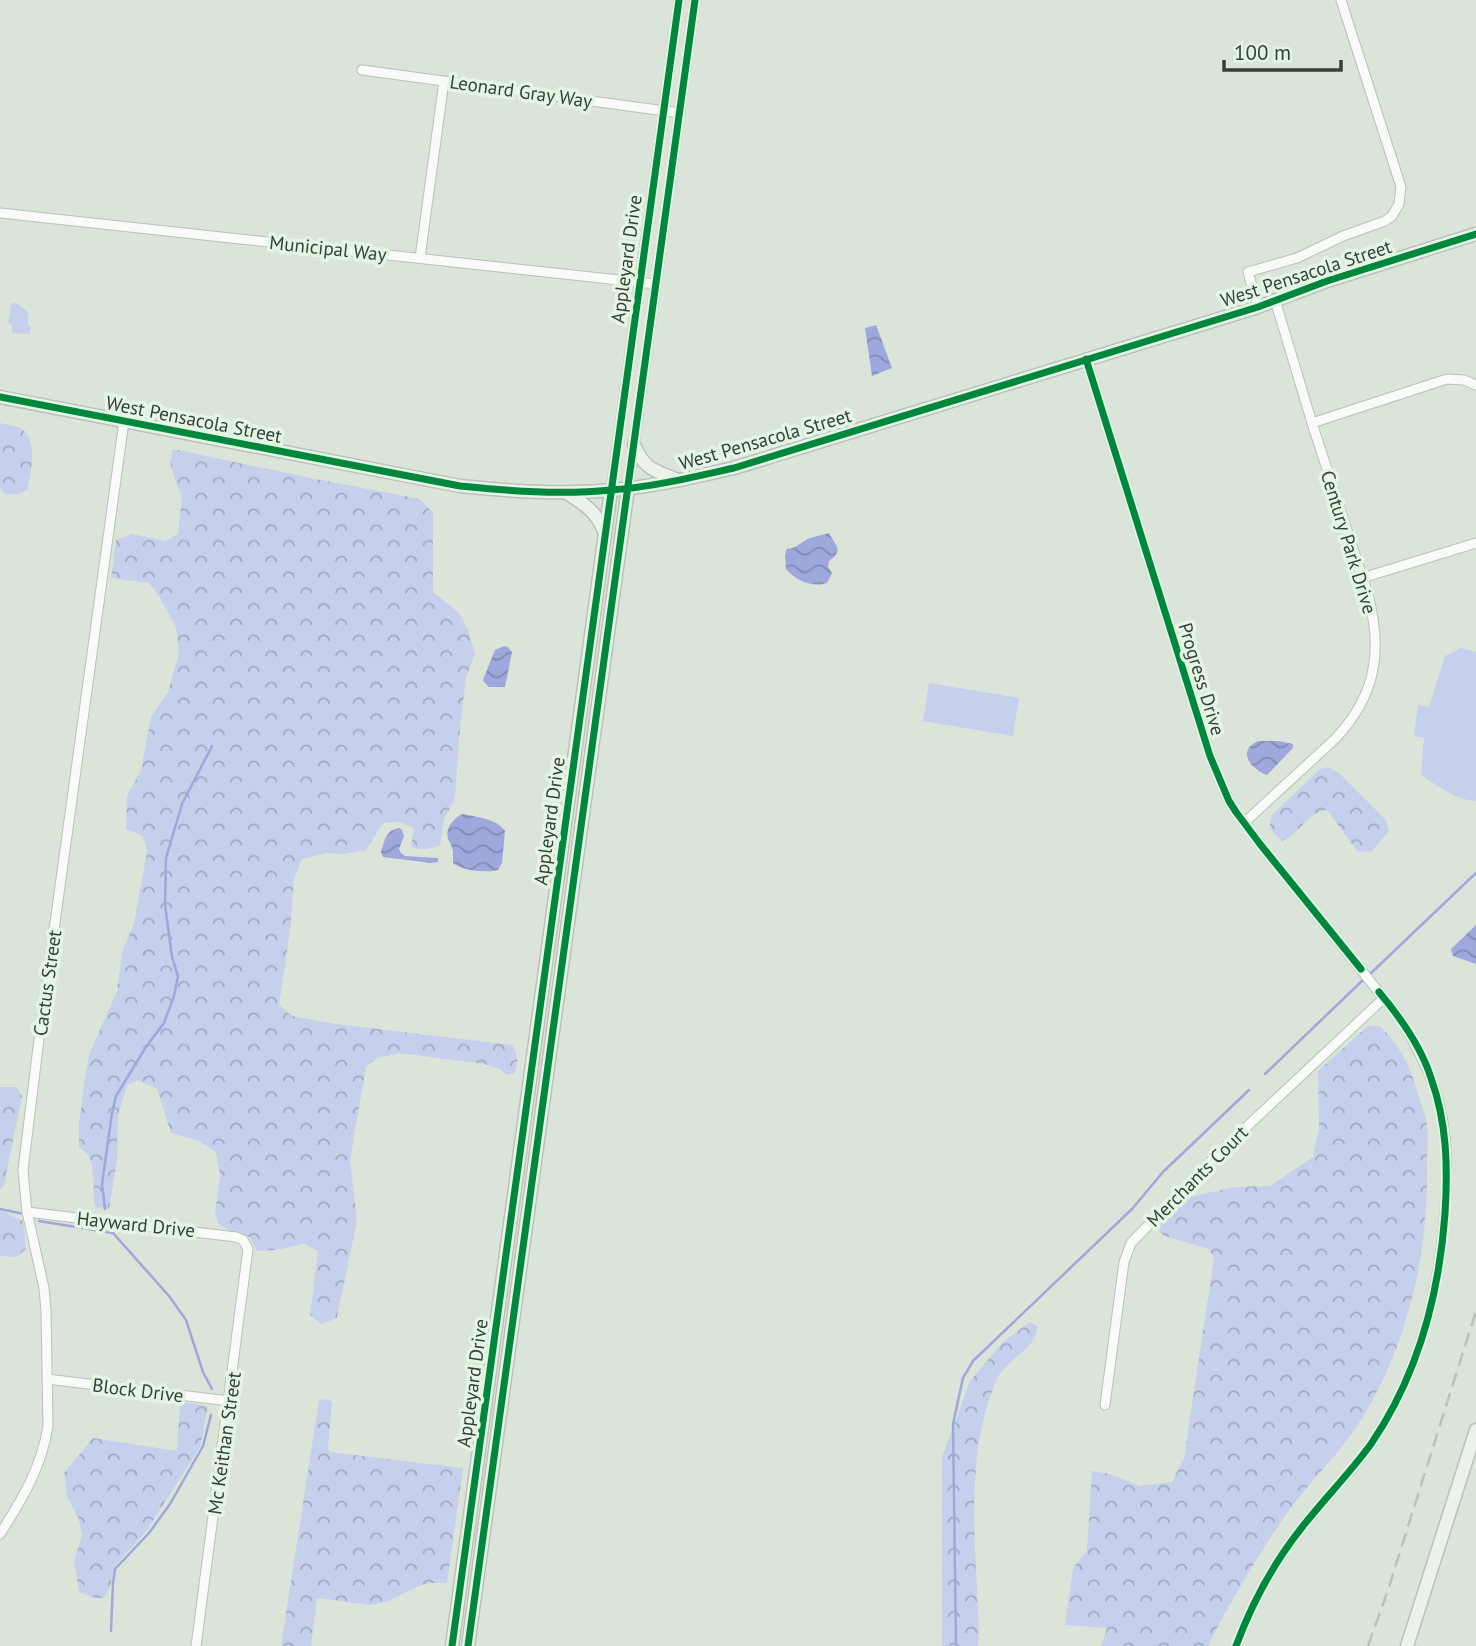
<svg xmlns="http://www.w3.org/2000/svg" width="1476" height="1646" font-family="'PT Sans',sans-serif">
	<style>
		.forest { fill: url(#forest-crowns) }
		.park { fill: #c6d0ec }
		.water { fill: url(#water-waves) }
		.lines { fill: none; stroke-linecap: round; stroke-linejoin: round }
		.stream { stroke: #9ea8dc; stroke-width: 2.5 }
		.minor-casing { stroke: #b9c1b9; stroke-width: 11 }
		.major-casing { stroke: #bbc1bb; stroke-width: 15 }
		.minor { stroke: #f9fbf9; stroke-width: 9 }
		.major { stroke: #ebf2ec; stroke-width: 12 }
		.rail { stroke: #bdc0bd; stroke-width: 2.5; stroke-dasharray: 14 7; stroke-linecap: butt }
		.cycleway-casing { stroke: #e3f5e3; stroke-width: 11 }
		.cycleway { stroke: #00873e; stroke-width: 7 }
		.labels { text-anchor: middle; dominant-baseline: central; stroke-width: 7; stroke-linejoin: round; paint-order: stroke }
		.street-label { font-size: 19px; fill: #383f38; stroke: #e3f5e3 }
	</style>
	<defs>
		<pattern id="forest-crowns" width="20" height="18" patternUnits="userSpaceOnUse" patternTransform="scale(1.75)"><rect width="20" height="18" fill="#c6d0ec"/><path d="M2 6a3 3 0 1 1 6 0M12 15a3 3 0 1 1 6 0" fill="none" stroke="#a2aac0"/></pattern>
		<pattern id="water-waves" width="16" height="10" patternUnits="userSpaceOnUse" patternTransform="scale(1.75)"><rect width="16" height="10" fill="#9ea8dc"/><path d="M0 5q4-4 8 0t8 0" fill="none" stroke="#828ab3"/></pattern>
	</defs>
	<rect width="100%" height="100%" fill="#dae4d9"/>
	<g class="forest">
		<path d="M 0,423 C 7,425 16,425 22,429 C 39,443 30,471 28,489 L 19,494 L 5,494 L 0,488 Z"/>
		<path d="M 173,449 L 316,479 L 420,499 L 433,513 L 433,592 L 459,613 L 468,630 L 475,654 L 466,677 L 459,739 L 455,798 L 444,819 L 440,845 C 430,850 421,850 411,847 L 414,828 L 399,822 L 383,823 L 366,850 L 343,854 L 326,853 L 302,859 L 294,879 L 291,924 L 279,1005 L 292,1016 L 336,1024 L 512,1045 C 518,1055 519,1062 514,1073 L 507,1075 L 500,1069 L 484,1064 L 399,1053 L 377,1058 L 366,1067 L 350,1160 L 357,1220 L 337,1318 L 321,1324 L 310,1315 L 318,1251 L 304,1244 L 276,1250 L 257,1251 L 250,1237 L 230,1231 L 219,1224 L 215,1214 L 220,1175 L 216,1152 L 197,1140 L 171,1133 L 157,1089 L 138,1080 L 127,1085 L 118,1115 L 117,1161 L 109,1209 L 95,1207 C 92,1193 96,1168 88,1155 C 86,1152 82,1150 79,1147 L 79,1124 L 85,1078 L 89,1055 L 117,991 L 122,952 L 134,924 L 147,852 L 143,836 L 126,829 L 127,796 L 141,770 L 151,717 L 168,692 L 179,653 L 176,627 L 157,593 L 149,583 L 111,578 L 116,540 L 132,534 L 165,541 L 178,534 L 182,496 L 175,480 L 170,462 Z"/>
		<path d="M 1328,767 L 1339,773 L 1386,820 L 1389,831 L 1372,851 L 1358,852 L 1327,810 C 1308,811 1299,835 1282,841 C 1272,831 1267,830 1272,815 L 1320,769 Z"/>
		<path d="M 1368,1026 L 1380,1026 C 1401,1047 1410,1066 1418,1094 C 1421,1103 1424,1111 1426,1120 C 1429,1133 1427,1149 1427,1162 C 1429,1251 1409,1341 1363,1417 C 1341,1452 1311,1480 1287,1513 C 1258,1555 1231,1600 1208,1646 L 1101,1646 L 1107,1628 L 1065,1625 L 1073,1568 L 1087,1551 L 1092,1471 L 1110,1474 L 1140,1486 L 1172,1482 L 1184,1458 L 1214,1258 L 1209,1249 L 1164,1236 L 1155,1227 L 1190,1197 L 1234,1187 L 1270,1186 L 1313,1157 L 1319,1128 L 1318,1071 Z"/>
		<polygon points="0,1087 17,1087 22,1096 4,1185 0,1190"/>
		<polygon points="0,1210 23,1221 26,1249 17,1257 0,1256"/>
		<path d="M 1030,1322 L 1038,1327 C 1036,1332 1035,1338 1032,1342 C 1022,1355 1002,1365 996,1381 C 964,1455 976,1552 979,1631 L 978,1646 L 942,1646 L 942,1457 L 970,1381 L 1004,1341 Z"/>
		<polygon points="329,1399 332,1403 328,1448 330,1452 463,1468 447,1583 429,1583 421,1585 388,1601 370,1605 317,1598 311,1646 281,1646 319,1400"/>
		<polygon points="180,1402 208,1406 200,1447 147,1530 114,1567 110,1587 104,1598 95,1598 79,1592 74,1560 82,1536 79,1520 67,1496 64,1473 93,1438 177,1451"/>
	</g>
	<g class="park">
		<path d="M 15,303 C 17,305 20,305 22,307 C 30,310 28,319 28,325 L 31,327 L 30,334 L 12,333 L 12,325 L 8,322 L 11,304 Z"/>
		<path d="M 1461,648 L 1476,652 L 1476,801 C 1456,800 1438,786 1421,775 L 1424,738 L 1414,736 L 1418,705 L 1429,707 L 1445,656 Z"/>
		<polygon points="929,683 1019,698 1013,736 923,721"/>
	</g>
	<g class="water">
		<polygon points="876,325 892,368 872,376 865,328"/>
		<path d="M 829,533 C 835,545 845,550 829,561 L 828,567 L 832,573 L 827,583 C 812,588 795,580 786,569 L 785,555 L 787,549 C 797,548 801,542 810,538 C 816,536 823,535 829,533 Z"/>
		<polygon points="504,646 508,647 512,652 505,687 489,687 483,681 484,677 495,650"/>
		<path d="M 1258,741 L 1279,741 L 1293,744 L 1293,748 L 1267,775 C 1251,769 1236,751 1258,741 Z"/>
		<path d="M 462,814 C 476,817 496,818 505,831 L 502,863 L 498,870 C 486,873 463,871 453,863 C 453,862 453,852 453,851 C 452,846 450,843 448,839 C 445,828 453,819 462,814 Z"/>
		<path d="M 399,828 L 402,830 L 404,836 L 399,849 L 401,853 L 405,856 L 438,858 L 438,862 L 431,863 L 383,857 L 381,852 C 385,840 385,831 399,828 Z"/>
		<polygon points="1476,925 1476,964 1453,956 1451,949"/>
	</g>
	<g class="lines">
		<g class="stream">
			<polyline points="1369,975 1476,873"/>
			<polyline points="1265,1074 1364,979"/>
			<polyline points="0,1209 24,1214"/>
			<polyline points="105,1209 102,1184 112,1113 116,1096 146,1047 164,1023 174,996 178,976 172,957 165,905 166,858 182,804 212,746"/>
			<polyline points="39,1221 113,1233 169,1296 186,1320 203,1372 212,1389"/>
			<polyline points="111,1631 113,1583 115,1569 149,1533 170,1504 203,1446 211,1415"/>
			<polyline points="956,1646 953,1424 963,1378 973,1361 1132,1209 1163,1172 1249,1090"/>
		</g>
		<g class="minor-casing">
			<g id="minor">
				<polyline points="362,70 680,113"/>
				<polyline points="0,213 656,284"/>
				<polyline points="420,258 444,81"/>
				<polyline points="1258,307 1248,272 1297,258 1343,236 1385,221 1392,216 1399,204 1401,187 1341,0"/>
				<path d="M 1086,359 L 1210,756 L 1229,801 L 1236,812 L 1260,844 L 1402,1021 C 1417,1048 1431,1073 1439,1103 C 1448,1138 1448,1173 1445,1209 C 1439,1294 1419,1373 1371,1444 C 1351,1473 1325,1498 1303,1526 C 1274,1562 1252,1603 1236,1646"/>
				<polyline points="1312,423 1447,379 1464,380 1476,385"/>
				<polyline points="628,488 695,0"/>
				<polyline points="611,490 679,0"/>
				<polyline points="1362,578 1476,543"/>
				<path d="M 1244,823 L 1336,738 C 1376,695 1383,651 1368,595 L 1312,423 L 1275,300"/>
				<polyline points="27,1212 236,1237 243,1240 248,1249 196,1646"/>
				<polyline points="47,1379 229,1401"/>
				<polyline points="1105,1405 1124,1262 1131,1243 1224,1148 1384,998"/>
				<path d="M 0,1534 C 22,1500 42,1466 48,1426 L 46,1311 L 44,1288 L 27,1212 L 23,1170 L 39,1039 L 124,421"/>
			</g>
		</g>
		<g class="major-casing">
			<g id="major">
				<path d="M 0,397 L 460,486 C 510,491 561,495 611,490 C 653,487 694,477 734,468 L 1258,307 L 1327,281 L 1476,234"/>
				<path d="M 634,445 C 645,470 654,470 678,480"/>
				<path d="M 567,493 C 585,505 595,510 604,531"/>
				<polyline points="452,1646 611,490"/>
				<polyline points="468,1646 628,488"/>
				<polyline points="1407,1646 1476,1430"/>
			</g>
		</g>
		<use href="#minor" class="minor"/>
		<use href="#major" class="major"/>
		<polyline class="rail" points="1368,1646 1388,1590 1476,1311"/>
		<g class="cycleway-casing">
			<g id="cycleway">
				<polyline points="1086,359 1210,756 1229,801 1236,812 1260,844 1361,969"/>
				<path d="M 0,397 L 460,486 C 510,491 561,495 611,490 C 653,487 694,477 734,468 L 1258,307 L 1327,281 L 1476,234"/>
				<polyline points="452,1646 679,0"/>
				<polyline points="468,1646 695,0"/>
				<path d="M 1236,1646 C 1252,1603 1274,1562 1303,1526 C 1325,1498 1350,1473 1371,1444 C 1418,1375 1439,1296 1445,1214 C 1448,1167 1447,1123 1431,1078 C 1421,1046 1400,1017 1379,992"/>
			</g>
		</g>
		<use href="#cycleway" class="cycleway"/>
	</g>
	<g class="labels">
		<g class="street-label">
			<text transform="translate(521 91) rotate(8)">Leonard Gray Way</text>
			<text transform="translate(328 248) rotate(6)">Municipal Way</text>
			<text transform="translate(626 259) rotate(-82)">Appleyard Drive</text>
			<text transform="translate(1306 273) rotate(-18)">West Pensacola Street</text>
			<text transform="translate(194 419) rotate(11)">West Pensacola Street</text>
			<text transform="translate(765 439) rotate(-16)">West Pensacola Street</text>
			<text transform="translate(1349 542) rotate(73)">Century Park Drive</text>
			<text transform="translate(1202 679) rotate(73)">Progress Drive</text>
			<text transform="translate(549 821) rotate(-82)">Appleyard Drive</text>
			<text transform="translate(47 983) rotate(-82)">Cactus Street</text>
			<text transform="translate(1197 1176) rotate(-45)">Merchants Court</text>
			<text transform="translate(136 1224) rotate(6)">Hayward Drive</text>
			<text transform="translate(472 1383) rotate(-82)">Appleyard Drive</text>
			<text transform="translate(138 1390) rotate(7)">Block Drive</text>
			<text transform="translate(224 1443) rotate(-82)">Mc Keithan Street</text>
		</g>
	</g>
	<path d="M1224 60v10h117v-10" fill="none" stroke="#383f38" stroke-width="3.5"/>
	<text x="1234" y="60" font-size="21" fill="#383f38" stroke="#e3f5e3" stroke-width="5" paint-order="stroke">100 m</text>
</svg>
